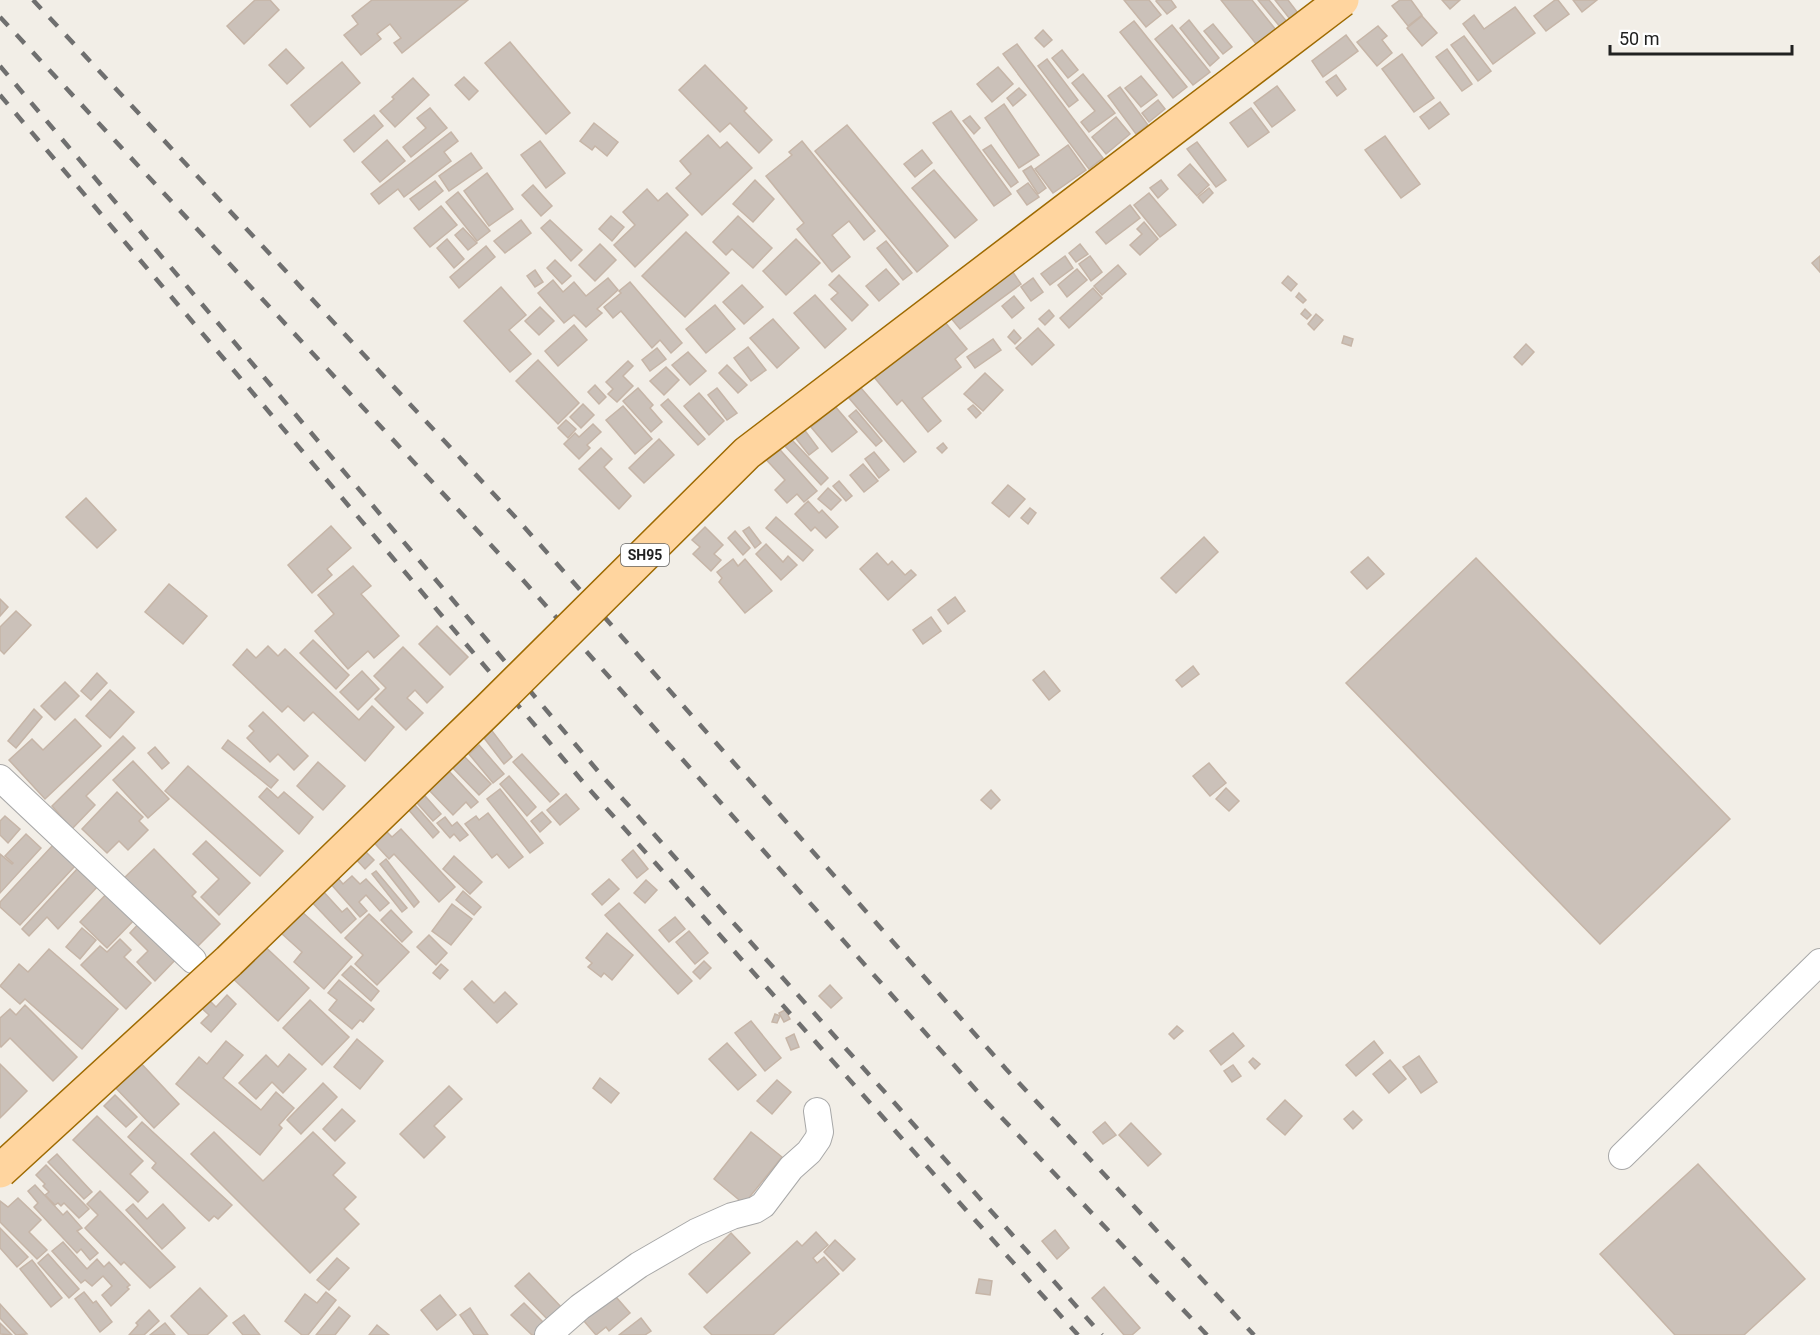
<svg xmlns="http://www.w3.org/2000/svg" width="1820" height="1335" font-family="Roboto,sans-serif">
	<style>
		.building { fill: #cbc1b9; stroke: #c6b5a7; stroke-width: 1.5 }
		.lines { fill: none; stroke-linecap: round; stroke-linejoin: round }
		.minor-casing { stroke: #a8a8a8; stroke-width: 28 }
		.minor { stroke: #fff; stroke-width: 26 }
		.rail { stroke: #6f6f6f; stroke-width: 4.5; stroke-dasharray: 12 12; stroke-linecap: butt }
		.major-bridge-casing { stroke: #9e6a00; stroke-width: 36; stroke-linecap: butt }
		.major-bridge { stroke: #ffd59f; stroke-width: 33 }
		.labels { text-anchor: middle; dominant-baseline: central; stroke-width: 5; stroke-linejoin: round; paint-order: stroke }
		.shield { fill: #fff; stroke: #646464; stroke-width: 1.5 }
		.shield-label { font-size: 14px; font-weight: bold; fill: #212121 }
	</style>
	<rect width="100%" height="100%" fill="#f2eee7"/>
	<g class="building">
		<polygon points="255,0 270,0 279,10 244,44 227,26"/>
		<polygon points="372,0 468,0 402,53 394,43 401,38 390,24 377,34 381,39 361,55 344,35 358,24 352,16"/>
		<polygon points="1124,0 1149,0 1161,15 1146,27"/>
		<polygon points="1157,0 1171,0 1176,7 1167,14 1156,1"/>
		<polygon points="1221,0 1252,0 1276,30 1257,45"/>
		<polygon points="1258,0 1269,0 1288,23 1281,28"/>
		<polygon points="1275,0 1288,0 1301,17 1293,23"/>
		<polygon points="1400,0 1411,0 1422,15 1408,26 1392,6"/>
		<polygon points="1442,0 1460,0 1450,9"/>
		<polygon points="1555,0 1558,0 1569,14 1546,31 1534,16"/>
		<polygon points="1573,0 1597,0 1582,12"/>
		<polygon points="1515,7 1535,33 1493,64 1463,24 1474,15 1484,29"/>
		<polygon points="1422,16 1437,33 1422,46 1407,28"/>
		<polygon points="1189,20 1219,58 1210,66 1180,28"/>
		<polygon points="1134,21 1187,87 1173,98 1120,32"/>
		<polygon points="1213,24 1232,47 1223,54 1204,31"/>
		<polygon points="1172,25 1210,72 1193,85 1155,39"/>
		<polygon points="1378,26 1387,36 1382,40 1392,53 1377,66 1357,42"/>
		<polygon points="1043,30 1052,40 1044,47 1035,38"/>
		<polygon points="1346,35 1358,51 1323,77 1312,61"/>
		<polygon points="1464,36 1491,71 1478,81 1451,45"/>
		<polygon points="510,42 570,113 546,134 485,63"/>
		<polygon points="1017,44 1103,158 1089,169 1003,54"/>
		<polygon points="286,49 304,68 287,84 269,65"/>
		<polygon points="1447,49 1472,84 1462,91 1436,57"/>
		<polygon points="1062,50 1078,70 1068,78 1052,58"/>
		<polygon points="1402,54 1434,98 1414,112 1382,69"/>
		<polygon points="1047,59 1078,100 1069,107 1038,66"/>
		<polygon points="342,62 360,83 310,127 291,105"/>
		<polygon points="705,65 747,108 744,111 772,140 759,153 730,123 720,132 679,90"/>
		<polygon points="998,67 1013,84 992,102 977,84"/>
		<polygon points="1083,74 1115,113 1089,132 1081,122 1095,111 1072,83"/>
		<polygon points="1336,75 1346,89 1337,96 1326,82"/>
		<polygon points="1141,76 1157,95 1141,107 1125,88"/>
		<polygon points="464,77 478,91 469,100 455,85"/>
		<polygon points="413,78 429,95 395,127 380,111 394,99 392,97"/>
		<polygon points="1277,86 1295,110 1272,127 1254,103"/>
		<polygon points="1120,87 1148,125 1136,134 1108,96"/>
		<polygon points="1019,88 1026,95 1013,106 1007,98"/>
		<polygon points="1158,100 1165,109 1149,122 1142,113"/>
		<polygon points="1440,102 1449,114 1429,129 1420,117"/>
		<polygon points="1004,104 1039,155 1019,168 985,118"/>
		<polygon points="430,108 447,128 411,157 403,147 426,128 417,118"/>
		<polygon points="1251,108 1269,132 1248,147 1230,123"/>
		<polygon points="951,111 1011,194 994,206 933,123"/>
		<polygon points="374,115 383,126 354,152 344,140"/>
		<polygon points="970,116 980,128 974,134 963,121"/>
		<polygon points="1116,117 1130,134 1106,154 1092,137"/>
		<polygon points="594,123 618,142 607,156 595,146 592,150 580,141"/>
		<polygon points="847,125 948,246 917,272 815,151"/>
		<polygon points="451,132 458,141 444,152 451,161 404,197 398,189 379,204 371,194"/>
		<polygon points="708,135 720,148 727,142 752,168 702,215 676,188 691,174 680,161"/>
		<polygon points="1385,136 1420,184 1401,198 1365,150"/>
		<polygon points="387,140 405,161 380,182 362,162"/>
		<polygon points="540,141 565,173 546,188 521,155"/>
		<polygon points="802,141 875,231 864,240 849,221 832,235 850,257 832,272 797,229 804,223 766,176 792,155 789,152"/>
		<polygon points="1197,142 1226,180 1216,187 1187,149"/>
		<polygon points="991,145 1018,182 1011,187 983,150"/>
		<polygon points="1068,145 1086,170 1053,193 1035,169"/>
		<polygon points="922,150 932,163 915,177 904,164"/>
		<polygon points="471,153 482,168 449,191 439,176"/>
		<polygon points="1190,164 1209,185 1197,196 1178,175"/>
		<polygon points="1031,166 1046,188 1038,194 1023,171"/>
		<polygon points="934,170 977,220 955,238 912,188"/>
		<polygon points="487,173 513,209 489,226 464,191"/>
		<polygon points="755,180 774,199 753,222 733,204"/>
		<polygon points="1161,180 1168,189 1158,198 1150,188"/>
		<polygon points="435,181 443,191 419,210 410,199"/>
		<polygon points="1028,183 1039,197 1027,205 1017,191"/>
		<polygon points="533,185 552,206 541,216 522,195"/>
		<polygon points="1209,188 1213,193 1203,203 1198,197"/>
		<polygon points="647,189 658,201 667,193 688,215 635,267 614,245 635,225 623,212"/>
		<polygon points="458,192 490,231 477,241 446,202"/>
		<polygon points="1149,193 1176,225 1160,237 1134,205"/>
		<polygon points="1130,205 1140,218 1106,244 1096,232"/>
		<polygon points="441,206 457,225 430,247 414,228"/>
		<polygon points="611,216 624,227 612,241 599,229"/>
		<polygon points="738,216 772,248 753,268 732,249 726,255 713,242"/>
		<polygon points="521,220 531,233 505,253 494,241"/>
		<polygon points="550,220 582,250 571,261 541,228"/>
		<polygon points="1144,222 1158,239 1140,255 1130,245 1142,234 1137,229"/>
		<polygon points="463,228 477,243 468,250 455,235"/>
		<polygon points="686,232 729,273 685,317 642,276"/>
		<polygon points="447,239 464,259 454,268 437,248"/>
		<polygon points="796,239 820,263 786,295 763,271"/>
		<polygon points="886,241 912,273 903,280 877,248"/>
		<polygon points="600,244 616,260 595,281 579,265"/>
		<polygon points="1080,244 1088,254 1076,262 1069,253"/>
		<polygon points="486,246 495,257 459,288 450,277"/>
		<polygon points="1065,256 1073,268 1050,285 1041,274"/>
		<polygon points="1090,256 1102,272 1091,281 1079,264"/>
		<polygon points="1820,256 1820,272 1812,263"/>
		<polygon points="555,260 571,276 562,284 547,268"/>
		<polygon points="1118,265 1126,274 1102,295 1094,286"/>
		<polygon points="886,269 899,284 879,301 866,286"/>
		<polygon points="1077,269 1087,280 1067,297 1058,285"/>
		<polygon points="535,270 543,282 535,287 527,276"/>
		<polygon points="1012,271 1021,284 960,329 950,317"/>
		<polygon points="839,275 868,305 852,321 831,299 838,293 829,285"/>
		<polygon points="1288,276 1297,284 1291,291 1282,283"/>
		<polygon points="608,278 618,290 597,309 602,313 586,327 574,315 564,323 538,293 553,280 563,292 574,282 586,296"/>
		<polygon points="1033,278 1043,292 1031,301 1021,287"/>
		<polygon points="630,282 682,343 671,353 660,340 652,348 621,311 613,318 604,307 621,293 619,291"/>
		<polygon points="742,285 763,307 744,324 723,302"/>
		<polygon points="501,287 526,315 509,330 531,354 510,372 464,321"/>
		<polygon points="1093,288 1102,298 1069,328 1060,318"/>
		<polygon points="1299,293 1306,300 1303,303 1296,297"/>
		<polygon points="815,295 846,329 825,348 794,313"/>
		<polygon points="1014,296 1024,308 1012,318 1002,306"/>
		<polygon points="715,305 735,329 706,353 686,329"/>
		<polygon points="540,307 554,321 539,335 525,321"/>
		<polygon points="1305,309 1311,315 1307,319 1301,314"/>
		<polygon points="1049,310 1054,316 1045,325 1039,319"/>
		<polygon points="1316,314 1323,320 1314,330 1308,324"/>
		<polygon points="773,319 799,348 777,368 750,338"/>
		<polygon points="944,321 967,349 955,359 961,367 922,398 941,421 928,432 902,400 897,405 874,377"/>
		<polygon points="574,325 587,340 558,366 545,351"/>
		<polygon points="1038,328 1054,345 1032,365 1016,348"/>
		<polygon points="1014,330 1021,338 1015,344 1008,337"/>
		<polygon points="1344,336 1353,339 1351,346 1342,343"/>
		<polygon points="993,339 1001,350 975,368 967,357"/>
		<polygon points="1526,344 1534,352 1522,365 1514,357"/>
		<polygon points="748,347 766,370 751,381 734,358"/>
		<polygon points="657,348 666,359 650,371 642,360"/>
		<polygon points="688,352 706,371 690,385 672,365"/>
		<polygon points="538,360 579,403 558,424 516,381"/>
		<polygon points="628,361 633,366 623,376 633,386 617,402 608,394 613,389 606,382"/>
		<polygon points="727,365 747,385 738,393 719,373"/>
		<polygon points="666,367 679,380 664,395 650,381"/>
		<polygon points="985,373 1003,390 983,411 964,394"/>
		<polygon points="595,385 606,397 599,404 588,392"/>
		<polygon points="638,388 653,405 650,408 662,422 651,432 623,401"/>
		<polygon points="717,388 737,413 727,420 708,395"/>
		<polygon points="861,388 916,452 904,462 849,398"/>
		<polygon points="699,393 724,421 709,435 684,406"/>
		<polygon points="828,398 857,432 832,452 811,427 821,419 813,410"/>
		<polygon points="668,399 705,439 698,445 661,405"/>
		<polygon points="583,404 594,415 581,428 570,417"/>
		<polygon points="973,405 981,413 976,418 968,409"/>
		<polygon points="623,406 652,439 635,454 606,420"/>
		<polygon points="856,410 882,441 876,446 849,416"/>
		<polygon points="566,420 576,429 568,438 558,428"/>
		<polygon points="593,424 601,432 587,445 590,448 579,459 564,444 575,433 579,437"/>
		<polygon points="803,428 818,448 809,455 794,436"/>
		<polygon points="659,439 674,455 644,483 629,468"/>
		<polygon points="792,440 828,478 821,485 785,446"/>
		<polygon points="773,442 817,491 804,502 797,494 787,503 775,490 785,480 761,454"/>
		<polygon points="943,443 947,448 942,453 937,448"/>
		<polygon points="601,448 612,459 604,467 631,496 619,509 579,469"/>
		<polygon points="874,452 889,470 879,478 865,459"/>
		<polygon points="863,464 878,481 864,492 850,475"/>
		<polygon points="839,481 852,496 846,501 833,486"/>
		<polygon points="1008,485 1025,499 1009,517 992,503"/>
		<polygon points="828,488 841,500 831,510 818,499"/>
		<polygon points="86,498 116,530 97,548 66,517"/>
		<polygon points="808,501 819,513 822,510 838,527 826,538 815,527 811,531 795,514"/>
		<polygon points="1030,508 1036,513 1028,524 1021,518"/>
		<polygon points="776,517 813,550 803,561 766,528"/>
		<polygon points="331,526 351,548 327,569 332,575 312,593 288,565"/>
		<polygon points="705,527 723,545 714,554 721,560 711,571 693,554 700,547 692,540"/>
		<polygon points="749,527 761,543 755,548 743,531"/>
		<polygon points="735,531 750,548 743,555 728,538"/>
		<polygon points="1204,537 1218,552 1176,593 1161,578"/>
		<polygon points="766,544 783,562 788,556 797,565 781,580 756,554"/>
		<polygon points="877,553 888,565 892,561 905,575 911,570 916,575 888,600 860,569"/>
		<polygon points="1368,557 1384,574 1367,589 1351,572"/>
		<polygon points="1476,558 1730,819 1600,944 1346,683"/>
		<polygon points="733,559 738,566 745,559 772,591 745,613 719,582 722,578 717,572"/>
		<polygon points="353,566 371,586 361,594 399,636 374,658 368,651 348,669 315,631 334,614 318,595"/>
		<polygon points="169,584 207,616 183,644 145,612"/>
		<polygon points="955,597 965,611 948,624 938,610"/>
		<polygon points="0,599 8,607 0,616"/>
		<polygon points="16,611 31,625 4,654 0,650 0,627"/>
		<polygon points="931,617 941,631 923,644 913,630"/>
		<polygon points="437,626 468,657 450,675 419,644"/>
		<polygon points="313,640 349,675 336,689 300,653"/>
		<polygon points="268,646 278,656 285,649 359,720 372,706 394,727 365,761 313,712 304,721 288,706 282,712 233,665 247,649 256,658"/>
		<polygon points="403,647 443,687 427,703 415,690 407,698 423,713 406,730 375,699 386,688 374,676"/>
		<polygon points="1193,666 1199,674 1182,687 1176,680"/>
		<polygon points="362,671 379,689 358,710 340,692"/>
		<polygon points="1044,671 1060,691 1049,700 1033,680"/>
		<polygon points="97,673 107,683 91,700 81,691"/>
		<polygon points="65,682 79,696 55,720 41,706"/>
		<polygon points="110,690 134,712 110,738 86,716"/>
		<polygon points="34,709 42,717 16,748 8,741"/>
		<polygon points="263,712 308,756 294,770 278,754 270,762 247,738 254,731 249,726"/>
		<polygon points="75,719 101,746 45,799 9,760 32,739 43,750"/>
		<polygon points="489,727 512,757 504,764 481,734"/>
		<polygon points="123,736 135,748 86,796 95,805 72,829 52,806"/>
		<polygon points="228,740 278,780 271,788 222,748"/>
		<polygon points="479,745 504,774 493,783 469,754"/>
		<polygon points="155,747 169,763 162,769 148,753"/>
		<polygon points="460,752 491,784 479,795 448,763"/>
		<polygon points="522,754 559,794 550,802 513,762"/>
		<polygon points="133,761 169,799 148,818 113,780"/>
		<polygon points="318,762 345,786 323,810 297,786"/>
		<polygon points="1209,763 1226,783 1210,796 1193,776"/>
		<polygon points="188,766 283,851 260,876 165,791"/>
		<polygon points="447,769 478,802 471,808 466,802 453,815 427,788"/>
		<polygon points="509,776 536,807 527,816 500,784"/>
		<polygon points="267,788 278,798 284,792 313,817 299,834 259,797"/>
		<polygon points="418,788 441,814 433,821 410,795"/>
		<polygon points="1226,788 1239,801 1229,811 1216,799"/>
		<polygon points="500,789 543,843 530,853 487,799"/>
		<polygon points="991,790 1000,800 991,809 981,800"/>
		<polygon points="117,792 143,817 139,821 148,830 128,850 119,841 107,853 82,829"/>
		<polygon points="566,794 579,809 560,825 547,810"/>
		<polygon points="407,796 439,832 433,838 401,801"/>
		<polygon points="542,812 551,822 540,832 531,821"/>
		<polygon points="488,813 523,857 509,868 497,854 492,858 465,824 476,816 479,820"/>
		<polygon points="5,816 20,829 8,843 0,835 0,821"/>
		<polygon points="445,817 452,826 457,822 468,835 460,841 454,834 450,838 437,823"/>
		<polygon points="378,823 392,837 401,829 455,887 439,902 394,854 389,859 366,834"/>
		<polygon points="26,834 41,848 0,893 0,854 12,864 13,863 5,856"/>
		<polygon points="206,841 250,883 219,915 201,897 219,879 193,854"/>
		<polygon points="53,845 75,866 20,925 0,907 0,902"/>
		<polygon points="362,848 374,860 365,869 353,856"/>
		<polygon points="154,849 196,892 192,896 220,924 190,954 120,882"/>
		<polygon points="633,850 648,869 637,878 622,860"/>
		<polygon points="454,856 482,882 470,894 443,869"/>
		<polygon points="386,859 419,902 414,907 380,864"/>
		<polygon points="77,869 97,887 58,929 47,917 29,936 22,929"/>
		<polygon points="376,871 407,908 402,912 372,874"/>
		<polygon points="352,876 360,884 366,879 389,903 380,911 366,895 359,902 367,911 360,917 330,883 337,877 343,884"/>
		<polygon points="609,879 619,889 602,905 592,894"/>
		<polygon points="646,880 657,890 645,903 634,893"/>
		<polygon points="321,889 342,912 347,908 356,919 341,933 309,899"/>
		<polygon points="110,890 138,916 107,948 80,922"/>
		<polygon points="463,891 481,907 474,915 456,900"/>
		<polygon points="619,903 692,981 678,994 605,915"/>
		<polygon points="452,904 472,919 451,945 432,931"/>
		<polygon points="391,910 412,932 402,942 381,920"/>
		<polygon points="301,911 352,957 324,989 294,962 302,952 281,933"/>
		<polygon points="369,914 409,952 377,985 355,964 363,955 345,938"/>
		<polygon points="675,917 685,929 669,942 659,930"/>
		<polygon points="142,920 179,956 155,981 137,962 148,951 130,933"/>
		<polygon points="82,928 96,940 80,959 66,947"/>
		<polygon points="689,931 708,953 695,964 676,942"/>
		<polygon points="607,933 633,955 612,980 604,973 601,977 588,967 592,963 586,958"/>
		<polygon points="429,935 447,953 436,965 417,947"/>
		<polygon points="120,939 131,950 124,957 151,983 126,1009 81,965 100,946 107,952"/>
		<polygon points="258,940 309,988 278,1021 227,973"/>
		<polygon points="49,949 118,1009 82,1049 25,999 20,1004 0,986 19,964 28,972"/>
		<polygon points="704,961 711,968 700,979 693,972"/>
		<polygon points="441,964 448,970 440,979 433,973"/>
		<polygon points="351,966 379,991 371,1001 342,975"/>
		<polygon points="339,980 374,1009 363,1022 360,1020 352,1029 329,1010 337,1000 328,993"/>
		<polygon points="472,981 494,1003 505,992 517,1004 497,1023 464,989"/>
		<polygon points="830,985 842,998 831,1008 819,996"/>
		<polygon points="227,995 236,1004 211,1032 201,1023 209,1015 197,1004 205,996 216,1007"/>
		<polygon points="310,1000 349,1037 322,1065 283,1028"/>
		<polygon points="25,1005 77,1057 53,1081 10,1038 1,1047 0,1045 0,1018 10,1009 16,1015"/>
		<polygon points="785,1010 790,1019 784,1022 779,1013"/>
		<polygon points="775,1014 780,1016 777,1023 772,1022"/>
		<polygon points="751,1021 781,1058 765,1071 735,1033"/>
		<polygon points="1177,1026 1183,1031 1174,1039 1169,1034"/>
		<polygon points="1233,1033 1244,1046 1221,1065 1210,1051"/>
		<polygon points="794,1034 799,1047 791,1050 786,1038"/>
		<polygon points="357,1039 383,1061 360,1089 334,1067"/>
		<polygon points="226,1041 243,1055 223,1078 261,1110 276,1092 294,1108 279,1125 282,1128 260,1155 176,1084 199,1057 207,1064"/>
		<polygon points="1374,1041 1383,1053 1356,1076 1346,1065"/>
		<polygon points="727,1043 756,1075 738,1090 709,1059"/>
		<polygon points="289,1054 306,1069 283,1093 272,1082 256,1099 239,1083 266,1055 278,1067"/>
		<polygon points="1419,1056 1437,1082 1421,1093 1403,1067"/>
		<polygon points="1253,1058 1260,1064 1255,1069 1249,1062"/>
		<polygon points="137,1059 179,1104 154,1128 111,1083"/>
		<polygon points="1390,1060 1406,1079 1389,1093 1373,1074"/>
		<polygon points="0,1064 27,1091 0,1118"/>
		<polygon points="1233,1065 1241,1076 1232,1082 1224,1071"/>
		<polygon points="600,1078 619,1093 611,1103 593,1088"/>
		<polygon points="777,1080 791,1092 772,1114 757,1101"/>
		<polygon points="323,1083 337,1097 301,1134 287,1120"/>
		<polygon points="449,1086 462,1099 434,1126 445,1137 424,1158 400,1134"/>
		<polygon points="115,1095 137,1117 126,1127 104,1106"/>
		<polygon points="1285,1100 1302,1116 1285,1135 1267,1119"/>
		<polygon points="342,1109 355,1121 335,1141 323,1129"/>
		<polygon points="1353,1111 1362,1120 1353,1129 1344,1119"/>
		<polygon points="97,1116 143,1161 130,1174 148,1192 138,1202 73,1140"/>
		<polygon points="142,1122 232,1205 218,1219 214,1216 209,1221 152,1168 156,1163 128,1137"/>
		<polygon points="1105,1122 1116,1135 1103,1144 1093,1132"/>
		<polygon points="1131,1123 1161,1154 1148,1166 1119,1135"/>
		<polygon points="214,1132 263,1181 313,1132 345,1163 333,1175 356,1197 344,1209 359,1224 310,1273 191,1154"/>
		<polygon points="751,1132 782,1157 744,1204 714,1179"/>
		<polygon points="57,1154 92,1192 84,1199 48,1162"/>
		<polygon points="1698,1164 1805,1279 1744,1335 1675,1335 1600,1254"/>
		<polygon points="46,1165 89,1209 79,1218 64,1203 61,1206 58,1203 55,1205 45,1195 49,1192 43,1186 45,1184 36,1175"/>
		<polygon points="35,1185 63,1215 67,1211 82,1228 77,1231 98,1253 90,1260 81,1249 77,1253 34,1207 38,1203 28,1191"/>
		<polygon points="100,1191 175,1267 150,1288 124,1262 121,1265 85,1228 98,1215 87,1204"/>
		<polygon points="18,1198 41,1220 29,1232 47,1250 37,1259 0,1222 0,1201 8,1207"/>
		<polygon points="133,1204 147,1219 163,1204 185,1228 162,1249 126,1210"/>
		<polygon points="0,1228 28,1257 17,1267 0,1248"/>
		<polygon points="1055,1230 1069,1248 1057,1259 1042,1241"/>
		<polygon points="816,1232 828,1245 813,1258 817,1263 824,1257 839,1274 773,1335 712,1335 704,1327 797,1241 802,1246"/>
		<polygon points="731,1233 750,1253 707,1293 689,1274"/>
		<polygon points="835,1240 855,1259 843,1271 824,1252"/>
		<polygon points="63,1242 87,1269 97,1259 104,1267 109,1262 130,1285 127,1287 129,1289 111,1306 102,1295 112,1286 103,1276 92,1286 85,1280 81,1283 52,1251"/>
		<polygon points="48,1254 79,1289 69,1298 38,1263"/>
		<polygon points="337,1258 349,1268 329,1290 317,1280"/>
		<polygon points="32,1260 62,1298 51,1307 20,1269"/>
		<polygon points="529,1273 563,1309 550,1322 515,1286"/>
		<polygon points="979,1279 992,1281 990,1295 976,1293"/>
		<polygon points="1104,1287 1140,1328 1132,1335 1124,1335 1092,1298"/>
		<polygon points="200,1288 227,1316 207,1335 189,1335 171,1316"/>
		<polygon points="610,1290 630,1313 609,1331 606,1327 596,1335 577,1313"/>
		<polygon points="84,1292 93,1303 96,1301 112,1322 100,1332 75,1299"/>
		<polygon points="326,1292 336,1300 308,1335 302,1335 285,1321 305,1294 317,1303"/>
		<polygon points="440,1295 456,1315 437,1330 421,1310"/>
		<polygon points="524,1303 547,1326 539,1335 532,1335 511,1315"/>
		<polygon points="0,1304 27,1334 16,1335 0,1318"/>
		<polygon points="339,1307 350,1316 335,1335 316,1335"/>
		<polygon points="470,1308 488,1335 474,1335 460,1315"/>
		<polygon points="149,1310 159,1321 144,1335 129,1335 138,1325 136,1323"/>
		<polygon points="244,1315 260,1335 243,1335 233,1323"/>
		<polygon points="641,1318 651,1331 645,1335 619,1335"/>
		<polygon points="0,1323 12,1335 0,1334"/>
		<polygon points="165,1323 175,1335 150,1335"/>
		<polygon points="377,1325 389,1335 369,1335"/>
	</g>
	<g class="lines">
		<g class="minor-casing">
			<g id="minor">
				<polyline points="0,778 193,960"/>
				<polyline points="1622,1156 1820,962"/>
				<polyline points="548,1335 580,1307 639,1265 696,1232 732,1216 755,1210 763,1205 791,1168 809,1152 818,1139 820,1132 817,1111"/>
			</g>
		</g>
		<use href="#minor" class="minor"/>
		<g class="rail">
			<polyline points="33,0 518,520 1006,1069 1254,1335"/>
			<polyline points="0,17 515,571 985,1100 1207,1335"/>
			<polyline points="0,66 603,777 1102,1335"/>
			<polyline points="0,95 589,789 1078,1335"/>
		</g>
		<g class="major-bridge-casing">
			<polyline id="major-bridge" points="0,1171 229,961 488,710 747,453 1342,0"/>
		</g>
		<use href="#major-bridge" class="major-bridge"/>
	</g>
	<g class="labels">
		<rect class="shield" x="621" y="544" width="48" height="22" rx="4.5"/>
		<g class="shield-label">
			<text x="645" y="555">SH95</text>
		</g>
	</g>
	<path d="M1610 45v9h182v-9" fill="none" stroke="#212121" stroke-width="3"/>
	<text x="1619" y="45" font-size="18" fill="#212121" stroke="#ffffff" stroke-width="4.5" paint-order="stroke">50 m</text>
</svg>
